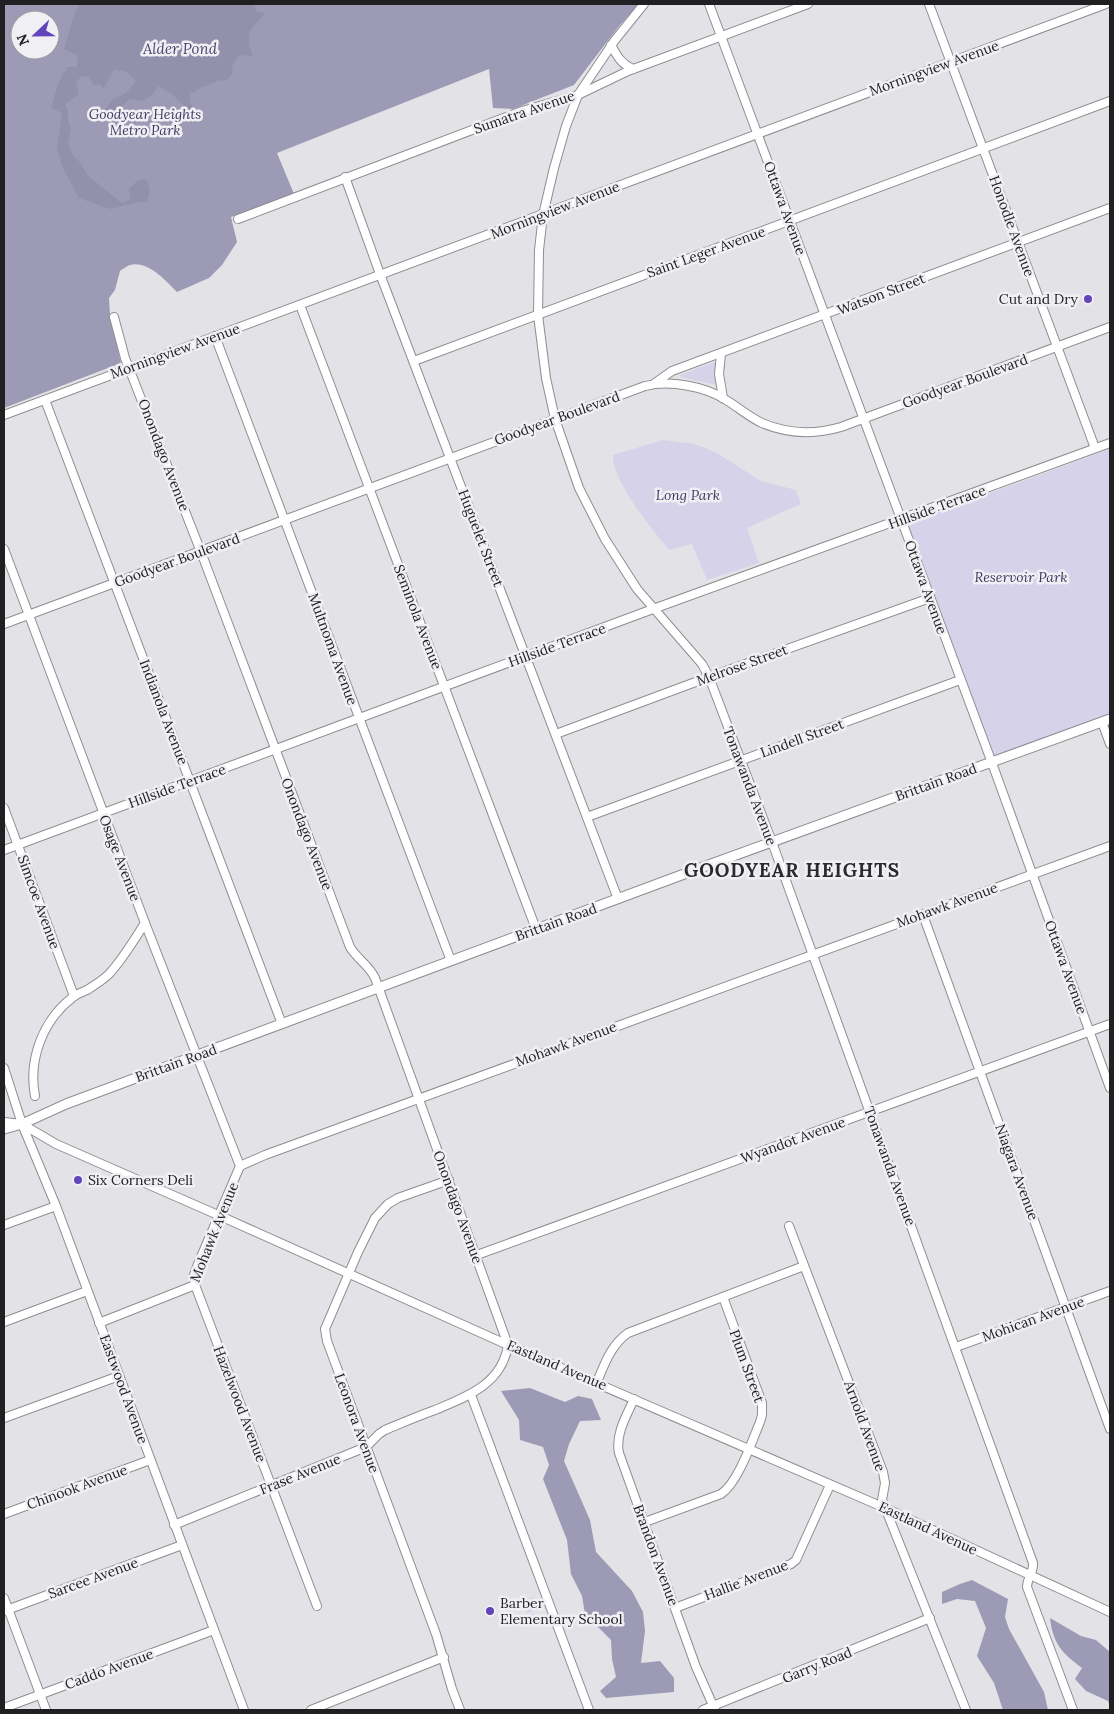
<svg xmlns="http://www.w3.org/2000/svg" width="1114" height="1714" font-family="Lora,serif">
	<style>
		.green { fill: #d5d2ea }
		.forest { fill: #9d9ab6; fill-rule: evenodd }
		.water { fill: #9390ac }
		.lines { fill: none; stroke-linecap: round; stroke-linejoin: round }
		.minor-casing { stroke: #8e8e91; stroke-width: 10 }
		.major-casing { stroke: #8e8e91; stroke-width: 11 }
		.minor { stroke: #fff; stroke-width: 8 }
		.major { stroke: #fff; stroke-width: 9 }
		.poi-dot { fill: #6244bc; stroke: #f0f0f4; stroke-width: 2 }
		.labels { text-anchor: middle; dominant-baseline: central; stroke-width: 5; stroke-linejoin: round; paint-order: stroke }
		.street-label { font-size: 14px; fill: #202022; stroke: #f0f0f4 }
		.park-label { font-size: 14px; font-style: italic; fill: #3f3962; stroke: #f0f0f4 }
		.poi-label { font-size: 14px; fill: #202022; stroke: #f0f0f4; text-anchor: start }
		.water-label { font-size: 15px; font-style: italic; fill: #4a446f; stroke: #f0f0f4 }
		.district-label { font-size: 19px; font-weight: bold; letter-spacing: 1px; fill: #2b2b2e; stroke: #f0f0f4 }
	</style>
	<rect width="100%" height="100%" fill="#e3e3e7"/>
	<g class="green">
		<polygon points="714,362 717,363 715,371 716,385 680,377 680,375"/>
		<path d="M 663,440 L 695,444 L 717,453 L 761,481 L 796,490 L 801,504 L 747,528 L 759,563 L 707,580 L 692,544 L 669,550 C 653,531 611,479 613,455 Z"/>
		<polygon points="1110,449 1110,715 996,757 992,755 908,528 914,521"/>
		<polygon points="534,1597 538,1609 527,1613 522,1602"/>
	</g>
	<g class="forest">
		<path d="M 4,4 L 639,4 L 619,26 L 574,85 L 513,109 L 493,108 L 489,69 L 277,153 L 294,194 L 231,217 L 237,242 L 222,265 L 209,278 L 177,292 C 166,281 148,260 130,265 C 127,266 123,269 120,271 L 115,290 L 109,298 L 110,315 L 121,363 L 4,408 ZM 20,20 L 50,20 L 50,50 L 20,50 Z"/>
		<polygon points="530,1388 565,1402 578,1396 592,1399 601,1420 580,1421 569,1444 564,1461 590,1520 596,1552 632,1591 643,1612 645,1631 641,1663 660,1661 674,1678 674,1692 606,1698 600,1691 616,1677 612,1659 611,1640 585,1614 582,1596 571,1574 567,1540 543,1479 549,1465 543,1447 520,1440 519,1420 501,1391"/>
		<polygon points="972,1580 1008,1599 1005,1617 1009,1629 1044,1692 1048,1710 1003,1710 994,1683 977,1656 986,1628 975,1601 957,1599 942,1604 942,1592 960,1584"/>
		<path d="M 1050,1618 L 1081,1636 L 1096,1640 L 1110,1652 L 1110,1706 L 1108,1701 L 1086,1691 L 1075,1679 L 1082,1668 C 1062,1653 1053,1644 1050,1618 Z"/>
	</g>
	<path class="water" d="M 80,4 L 254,4 L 257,12 L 266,13 C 250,29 244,33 253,56 L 239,55 L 232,66 L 233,73 L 226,81 L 218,80 C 210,86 201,85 194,93 L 189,91 L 191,105 L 201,115 L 198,120 L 173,95 L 159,86 L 152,95 L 143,101 L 129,99 C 121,110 110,111 102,121 L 98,118 L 113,99 L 126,93 L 136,81 L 125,71 L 114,70 L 103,89 L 100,84 L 93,85 L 89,77 L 81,76 L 76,83 L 79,94 L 65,104 L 68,111 L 68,120 L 71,129 L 68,144 L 74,157 L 80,162 L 87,175 L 122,203 L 130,199 L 129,189 L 137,181 L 146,179 L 150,189 L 147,202 L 139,202 L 110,209 L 79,198 L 62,166 L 57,148 L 62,113 L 51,108 L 58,84 L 67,67 L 77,67 L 78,56 L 64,49 L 74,15 Z"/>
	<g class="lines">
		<g class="minor-casing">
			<g id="minor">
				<path d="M 644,4 L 615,40 L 578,95 L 566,126 L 554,168 L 543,215 L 539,250 L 538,315 L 546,378 L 555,419 L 579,488 L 605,539 L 637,589 L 702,664 L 709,677 L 772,842 L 1033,1563 C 1034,1572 1027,1578 1027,1587 L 1073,1710"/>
				<polyline points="709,4 992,763 1110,1088"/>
				<polyline points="929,4 1095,448"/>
				<path d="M 611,45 C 617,56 621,64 633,69"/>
				<polyline points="345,177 380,274 618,899"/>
				<polyline points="238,219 522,111 578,95 628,71 808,4"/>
				<polyline points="300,305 536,929"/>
				<path d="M 114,317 L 125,358 L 201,552 L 350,947 C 357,959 369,965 375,978 L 508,1345 C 502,1384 468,1396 435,1410 C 418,1416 402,1423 385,1430 L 379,1434 L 366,1447 L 174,1525"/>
				<polyline points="215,336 451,961"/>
				<polyline points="721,354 719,374 723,398"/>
				<polyline points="414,361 1110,101"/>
				<polyline points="655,383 672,371 1110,208"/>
				<polyline points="45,400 282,1024"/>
				<polyline points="4,415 1106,4"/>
				<polyline points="4,549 145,923 240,1166"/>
				<path d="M 4,624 L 645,386 C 669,380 705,386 726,400 C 738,407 749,417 762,423 C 788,434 814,435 841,427 L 1110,327"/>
				<polyline points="1102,722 1110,744"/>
				<polyline points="556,734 709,677 930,598"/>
				<polyline points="4,808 74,996"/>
				<polyline points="587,817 960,680"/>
				<polyline points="4,850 653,609 1110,443"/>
				<polyline points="923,915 1110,1429"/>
				<polyline points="4,1068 22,1124 56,1206 244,1710"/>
				<path d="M 35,1096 C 28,1059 43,1020 73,997 C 77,994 83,992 87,990 C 95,985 103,980 109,974 C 123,959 134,940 145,923"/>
				<polyline points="4,1122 22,1124 56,1144 218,1215 508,1345 885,1508 1110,1612"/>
				<polyline points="449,1180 398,1198 388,1204 375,1218 358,1252 325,1329 327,1341 436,1634 452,1689 460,1710"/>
				<polyline points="4,1225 56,1206"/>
				<polyline points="789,1226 883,1472 885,1483 882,1500 966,1710"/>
				<polyline points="477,1255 1110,1024"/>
				<polyline points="4,1322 87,1291"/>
				<polyline points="99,1323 195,1285"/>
				<polyline points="956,1347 1110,1291"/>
				<path d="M 597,1382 C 605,1363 611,1345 628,1333 L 804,1266"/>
				<polyline points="471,1395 589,1710"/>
				<path d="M 634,1399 C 627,1415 615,1434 619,1453 L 696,1667 L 715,1710"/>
				<polyline points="4,1418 119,1376"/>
				<polyline points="4,1514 150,1460"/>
				<path d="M 645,1522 L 721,1494 C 738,1483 752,1441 760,1422 L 762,1415 L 762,1403 L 723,1297"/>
				<polyline points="4,1598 46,1710"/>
				<polyline points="317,1606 195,1285 194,1275 198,1264 240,1166 265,1155 1110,846"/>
				<polyline points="675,1608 770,1572 791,1564 796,1560 830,1485"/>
				<polyline points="4,1611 182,1545"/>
				<polyline points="4,1708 214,1630"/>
				<polyline points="311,1710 444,1657"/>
				<polyline points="703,1710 930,1618"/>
			</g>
		</g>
		<g class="major-casing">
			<polyline id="major" points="4,1129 22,1124 66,1104 703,867 1110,719"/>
		</g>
		<use href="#minor" class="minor"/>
		<use href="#major" class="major"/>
	</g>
	<g class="poi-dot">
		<circle cx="1088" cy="299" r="5"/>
		<circle cx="78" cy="1180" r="5"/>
		<circle cx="490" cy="1611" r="5"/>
	</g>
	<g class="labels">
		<g class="street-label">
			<text transform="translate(934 68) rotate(-20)">Morningview Avenue</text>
			<text transform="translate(524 112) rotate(-19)">Sumatra Avenue</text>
			<text transform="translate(785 208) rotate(70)">Ottawa Avenue</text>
			<text transform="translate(555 210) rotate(-21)">Morningview Avenue</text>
			<text transform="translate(1012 226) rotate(70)">Honodle Avenue</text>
			<text transform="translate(706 252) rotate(-20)">Saint Leger Avenue</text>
			<text transform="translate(881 294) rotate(-21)">Watson Street</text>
			<text transform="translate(175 351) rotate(-20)">Morningview Avenue</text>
			<text transform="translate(965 381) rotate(-20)">Goodyear Boulevard</text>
			<text transform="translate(557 418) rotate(-20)">Goodyear Boulevard</text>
			<text transform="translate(164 455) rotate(69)">Onondago Avenue</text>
			<text transform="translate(937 507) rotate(-20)">Hillside Terrace</text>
			<text transform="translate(481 538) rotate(69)">Huguelet Street</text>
			<text transform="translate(177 560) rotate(-20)">Goodyear Boulevard</text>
			<text transform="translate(926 587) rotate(70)">Ottawa Avenue</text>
			<text transform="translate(418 617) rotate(69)">Seminola Avenue</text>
			<text transform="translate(557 645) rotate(-20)">Hillside Terrace</text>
			<text transform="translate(333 649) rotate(70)">Multnoma Avenue</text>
			<text transform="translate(742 665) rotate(-20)">Melrose Street</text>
			<text transform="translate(164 712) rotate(69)">Indianola Avenue</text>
			<text transform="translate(802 738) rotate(-20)">Lindell Street</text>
			<text transform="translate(936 782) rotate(-20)">Brittain Road</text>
			<text transform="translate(177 786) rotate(-20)">Hillside Terrace</text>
			<text transform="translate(750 786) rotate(69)">Tonawanda Avenue</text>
			<text transform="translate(307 834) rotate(69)">Onondago Avenue</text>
			<text transform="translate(120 858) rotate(69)">Osage Avenue</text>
			<text transform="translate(39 902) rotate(70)">Simcoe Avenue</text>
			<text transform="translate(947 905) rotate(-20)">Mohawk Avenue</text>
			<text transform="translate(556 922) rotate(-20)">Brittain Road</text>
			<text transform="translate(1066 967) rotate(70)">Ottawa Avenue</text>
			<text transform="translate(566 1044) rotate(-20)">Mohawk Avenue</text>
			<text transform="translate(176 1063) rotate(-20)">Brittain Road</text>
			<text transform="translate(793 1140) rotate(-20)">Wyandot Avenue</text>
			<text transform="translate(890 1166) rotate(70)">Tonawanda Avenue</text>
			<text transform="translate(1017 1172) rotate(70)">Niagara Avenue</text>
			<text transform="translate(458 1207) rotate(70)">Onondago Avenue</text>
			<text transform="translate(214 1232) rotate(-68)">Mohawk Avenue</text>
			<text transform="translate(1033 1319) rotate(-20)">Mohican Avenue</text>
			<text transform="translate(557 1365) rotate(23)">Eastland Avenue</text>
			<text transform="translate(747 1366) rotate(70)">Plum Street</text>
			<text transform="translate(124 1389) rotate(70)">Eastwood Avenue</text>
			<text transform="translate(240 1404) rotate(69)">Hazelwood Avenue</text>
			<text transform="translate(357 1423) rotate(70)">Leonora Avenue</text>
			<text transform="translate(865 1426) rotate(70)">Arnold Avenue</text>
			<text transform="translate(300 1474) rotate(-22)">Frase Avenue</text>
			<text transform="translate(77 1487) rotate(-20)">Chinook Avenue</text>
			<text transform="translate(928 1528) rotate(25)">Eastland Avenue</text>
			<text transform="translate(656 1555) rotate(70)">Brandon Avenue</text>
			<text transform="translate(93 1578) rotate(-20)">Sarcee Avenue</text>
			<text transform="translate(746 1580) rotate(-21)">Hallie Avenue</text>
			<text transform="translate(817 1665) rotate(-22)">Garry Road</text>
			<text transform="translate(109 1669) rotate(-20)">Caddo Avenue</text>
		</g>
		<g class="park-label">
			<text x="145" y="114">Goodyear Heights<tspan x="145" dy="16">Metro Park</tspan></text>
			<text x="688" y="495">Long Park</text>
			<text x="1021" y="577">Reservoir Park</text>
		</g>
		<g class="poi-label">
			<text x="1078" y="299" text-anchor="end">Cut and Dry</text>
			<text x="88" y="1180">Six Corners Deli</text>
			<text x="500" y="1603">Barber<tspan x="500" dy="16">Elementary School</tspan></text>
		</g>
		<g class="water-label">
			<text x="180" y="48">Alder Pond</text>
		</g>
		<g class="district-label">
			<text x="792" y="870">GOODYEAR HEIGHTS</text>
		</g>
	</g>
	<rect width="1114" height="1714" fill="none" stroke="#202022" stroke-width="10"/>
	<g transform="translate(35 35) rotate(248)"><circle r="24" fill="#f0f0f4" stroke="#9d9da0"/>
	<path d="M0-4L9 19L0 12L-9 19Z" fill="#6244bc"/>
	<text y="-8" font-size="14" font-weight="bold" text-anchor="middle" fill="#202022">N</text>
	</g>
</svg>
